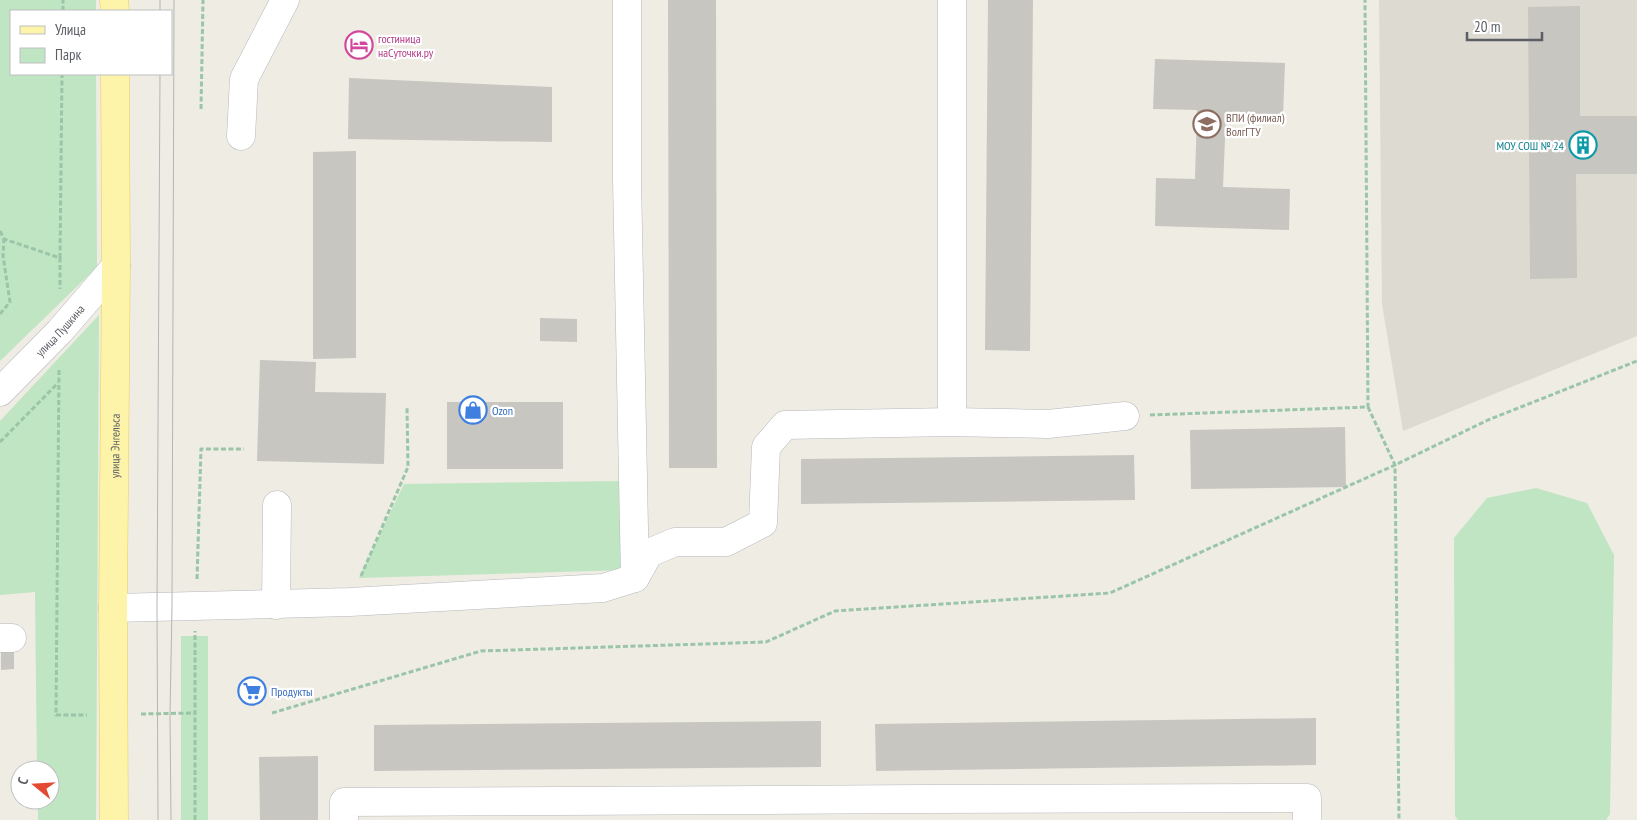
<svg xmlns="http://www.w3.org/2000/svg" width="1637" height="820" font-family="'PT Sans Narrow',sans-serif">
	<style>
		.education { fill: #dddbd1 }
		.green { fill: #c0e5c2 }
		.building { fill: #c8c6c0 }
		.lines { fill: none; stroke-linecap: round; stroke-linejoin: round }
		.minor-casing { stroke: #b6b8bd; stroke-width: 29 }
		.major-casing { stroke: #edcc5c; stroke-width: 29 }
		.path { stroke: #9ac5a8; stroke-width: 3; stroke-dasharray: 5 2.5; stroke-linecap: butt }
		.minor { stroke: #fff; stroke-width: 28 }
		.major { stroke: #fdf3a9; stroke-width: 28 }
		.tram { stroke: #b4b5b5; stroke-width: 1 }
		.labels { text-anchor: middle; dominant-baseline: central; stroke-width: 4.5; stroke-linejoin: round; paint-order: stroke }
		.hotel-label { font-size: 12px; fill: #b23c85; stroke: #fff; text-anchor: start }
		.education-label { font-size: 12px; fill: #785e54; stroke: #fff; text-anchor: start }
		.culture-label { font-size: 12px; fill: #0d838f; stroke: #fff; text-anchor: end }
		.street-label { font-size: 12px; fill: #5b5e63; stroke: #fff }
		.shop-label { font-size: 12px; fill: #366cbe; stroke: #fff; text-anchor: start }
	</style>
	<rect width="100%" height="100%" fill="#eeece3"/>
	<polygon class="education" points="1379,0 1637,0 1637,336 1403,431 1382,304"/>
	<g class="green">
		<polygon points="0,0 96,0 96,11 11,11 11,74 96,74 97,267 0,361"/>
		<polygon points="99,315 96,820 38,820 38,800 50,800 50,770 37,770 35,592 0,595 0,421"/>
		<polygon points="623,481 626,570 359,578 404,484"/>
		<polygon points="1536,488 1587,503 1614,555 1610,814 1606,820 1458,820 1455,816 1454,538 1487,498"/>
		<rect x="181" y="636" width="27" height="184"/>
	</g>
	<g class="building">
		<polygon points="668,0 716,0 717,468 669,468"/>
		<polygon points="988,0 1033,0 1030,351 985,350"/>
		<polygon points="1580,6 1580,116 1637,116 1637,174 1576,174 1577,278 1530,279 1528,7"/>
		<polygon points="1155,59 1285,63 1283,116 1226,114 1223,187 1290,189 1289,230 1155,226 1156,178 1195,179 1197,110 1153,109"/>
		<polygon points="349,78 552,87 552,142 348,139"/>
		<polygon points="356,151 356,358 313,359 313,152"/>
		<polygon points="540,318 577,319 577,342 540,341"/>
		<polygon points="260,360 316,362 315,392 386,393 384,464 257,461"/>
		<rect x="447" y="402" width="116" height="67"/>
		<polygon points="1345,427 1346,487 1191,489 1190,430"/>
		<polygon points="1134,455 1135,500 801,504 801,459"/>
		<polygon points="14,651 14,669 1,670 1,652"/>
		<polygon points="1316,718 1316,765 876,771 875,724"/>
		<polygon points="821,721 821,767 374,771 374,725"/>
		<polygon points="318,756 318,820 260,820 259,757"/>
	</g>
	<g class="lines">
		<g class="minor-casing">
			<g id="minor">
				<polyline points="627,0 627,180 635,578"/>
				<polyline points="241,136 244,79 285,0"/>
				<path id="s1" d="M 0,392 L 60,331 L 116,266"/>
				<polyline points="952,422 952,0"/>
				<polyline points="276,605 277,505"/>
				<polyline points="113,608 350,602 603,588 635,578 649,553 675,542 726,542 763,523 766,447 785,425 952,422 1048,424 1125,416"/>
				<polyline points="0,638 12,638"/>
				<path d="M 344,820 L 344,802 C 665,798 986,800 1307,798 L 1307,820"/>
			</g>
		</g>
		<g class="major-casing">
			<g id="major">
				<polyline points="114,0 115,11"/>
				<path id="s2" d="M 114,820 L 113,608 L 116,266 L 115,74"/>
			</g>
		</g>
		<g class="path">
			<polyline points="63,11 63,0"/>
			<polyline points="201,109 203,0"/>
			<polyline points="0,231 4,239 60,258 60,289"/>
			<polyline points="60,258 62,74"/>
			<polyline points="0,314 10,302 3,256 4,239"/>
			<polyline points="59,370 56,715 87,715"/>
			<polyline points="1368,407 1395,465 1399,820"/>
			<polyline points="1150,415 1368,407 1365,0"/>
			<polyline points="0,442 58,383"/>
			<polyline points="361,576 408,467 407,407"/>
			<polyline points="197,579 201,449 244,449"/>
			<polyline points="272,713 481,651 766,642 835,611 1110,593 1395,465 1488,420 1637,361"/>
			<polyline points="141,714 195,713"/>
			<polyline points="195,820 195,631"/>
		</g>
		<use href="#minor" class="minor"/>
		<use href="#major" class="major"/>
		<g class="tram">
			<polyline points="160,11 160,0"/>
			<polyline points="158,820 157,607 160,74"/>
			<polyline points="171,820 170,714 172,607 174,0"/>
		</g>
	</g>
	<defs>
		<g id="hotel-ring" transform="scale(1.4375)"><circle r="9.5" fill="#fff" stroke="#d1479c" stroke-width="1.5"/><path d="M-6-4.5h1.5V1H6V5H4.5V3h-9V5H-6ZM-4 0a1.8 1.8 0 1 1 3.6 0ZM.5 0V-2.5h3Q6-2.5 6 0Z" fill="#d1479c"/></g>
		<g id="university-ring" transform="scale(1.4375)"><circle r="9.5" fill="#fff" stroke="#8d6e63" stroke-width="1.5"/><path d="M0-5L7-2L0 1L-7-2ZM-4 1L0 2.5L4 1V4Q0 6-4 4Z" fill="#8d6e63"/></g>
		<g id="building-ring" transform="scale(1.4375)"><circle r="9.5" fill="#fff" stroke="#0f9aa8" stroke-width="1.5"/><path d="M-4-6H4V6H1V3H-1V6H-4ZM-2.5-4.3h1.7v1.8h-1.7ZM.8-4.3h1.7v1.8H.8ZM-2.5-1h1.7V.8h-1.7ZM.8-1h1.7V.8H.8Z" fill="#0f9aa8"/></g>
		<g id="shop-ring" transform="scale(1.4375)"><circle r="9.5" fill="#fff" stroke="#3f7fe0" stroke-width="1.5"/><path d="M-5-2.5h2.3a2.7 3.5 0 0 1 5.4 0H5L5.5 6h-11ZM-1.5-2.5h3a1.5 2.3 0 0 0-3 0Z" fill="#3f7fe0"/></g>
		<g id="supermarket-ring" transform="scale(1.4375)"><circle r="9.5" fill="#fff" stroke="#3f7fe0" stroke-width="1.5"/><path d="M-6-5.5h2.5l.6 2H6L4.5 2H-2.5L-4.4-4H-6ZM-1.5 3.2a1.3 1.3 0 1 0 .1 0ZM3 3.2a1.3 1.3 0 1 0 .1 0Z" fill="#3f7fe0"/></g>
	</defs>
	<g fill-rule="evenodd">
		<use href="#hotel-ring" x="359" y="45"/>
		<use href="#university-ring" x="1207" y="124"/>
		<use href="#building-ring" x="1583" y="145"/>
		<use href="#shop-ring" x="473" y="410"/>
		<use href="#supermarket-ring" x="252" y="691"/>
	</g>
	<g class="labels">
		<g class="hotel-label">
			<text x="378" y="38">гостиница<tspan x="378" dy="14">наСуточки.ру</tspan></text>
		</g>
		<g class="education-label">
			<text x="1226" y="117">ВПИ (филиал)<tspan x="1226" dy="14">ВолгГТУ</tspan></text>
		</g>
		<g class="culture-label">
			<text x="1564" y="145">МОУ СОШ № 24</text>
		</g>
		<g class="street-label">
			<text stroke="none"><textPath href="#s1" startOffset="86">улица Пушкина</textPath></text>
			<text stroke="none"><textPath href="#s2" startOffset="374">улица Энгельса</textPath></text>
		</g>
		<g class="shop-label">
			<text x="492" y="410">Ozon</text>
			<text x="271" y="691">Продукты</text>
		</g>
	</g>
	<rect x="10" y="10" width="162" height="65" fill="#ffffff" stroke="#bdbfc1"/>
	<rect x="20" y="26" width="25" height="8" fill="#fdf3a9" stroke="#bdbfc1"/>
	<text x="55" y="35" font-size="15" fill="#5b5e63">Улица</text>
	<rect x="20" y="48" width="25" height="15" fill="#c0e5c2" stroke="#bdbfc1"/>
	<text x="55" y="60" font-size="15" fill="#5b5e63">Парк</text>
	<g transform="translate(35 785) rotate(288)"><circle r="24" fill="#ffffff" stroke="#bdbfc1"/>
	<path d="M0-4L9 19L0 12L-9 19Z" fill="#e44932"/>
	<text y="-8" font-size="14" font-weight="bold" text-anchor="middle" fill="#5b5e63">С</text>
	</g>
	<path d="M1467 32v8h75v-8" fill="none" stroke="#5b5e63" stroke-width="2.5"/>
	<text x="1474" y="32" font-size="15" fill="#5b5e63" stroke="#ffffff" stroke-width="4" paint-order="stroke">20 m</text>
</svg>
